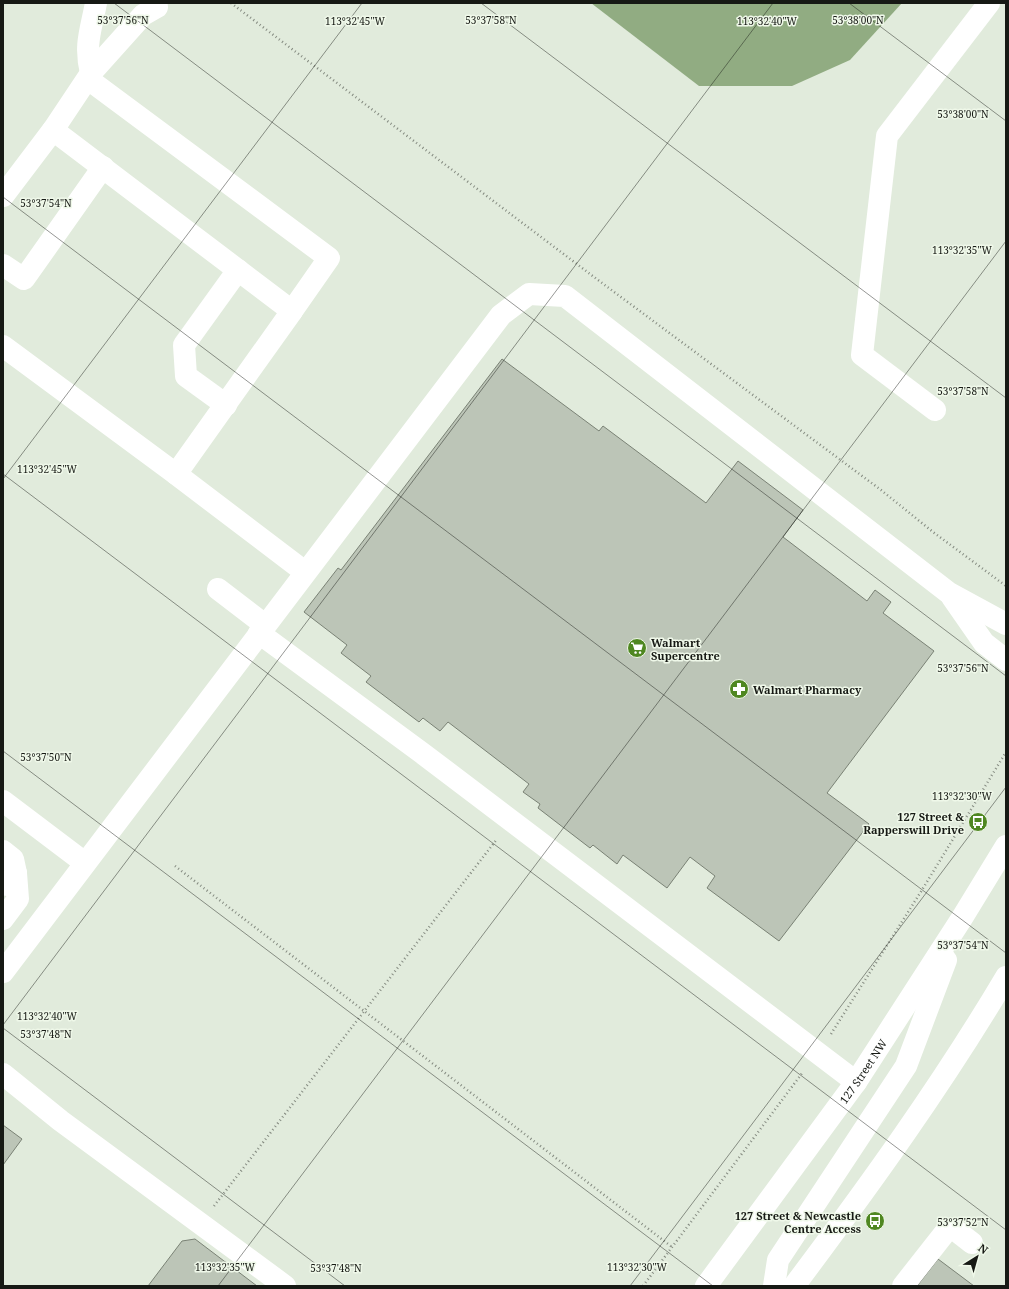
<svg xmlns="http://www.w3.org/2000/svg" width="1009" height="1289" font-family="'Noto Serif',serif">
	<style>
		.water { fill: #91ac82 }
		.building { fill: #bcc5b7; stroke: #7a8275 }
		.lines { fill: none; stroke-linecap: round; stroke-linejoin: round }
		.path { stroke: #858b81; stroke-width: 2.5; stroke-dasharray: 1 3; stroke-linecap: butt }
		.minor { stroke: #fff; stroke-width: 22 }
		.major { stroke: #fff; stroke-width: 22 }
		.ticks { fill: none; stroke: #161914; stroke-width: 1; stroke-opacity: 0.45 }
		.labels { text-anchor: middle; dominant-baseline: central; stroke-width: 3; stroke-linejoin: round; paint-order: stroke }
		.poi-label { font-size: 11px; font-weight: bold; fill: #161914; stroke: #eff8e9; text-anchor: start }
		.street-label { font-size: 11px; fill: #161914; stroke: #eff8e9 }
		.ticks-label { font-size: 10px; text-anchor: middle; fill: #161914; stroke: #eff8e9; stroke-width: 3; stroke-linejoin: round; paint-order: stroke }
	</style>
	<rect width="100%" height="100%" fill="#e1ebdc"/>
	<polygon class="water" points="591,3 902,3 850,60 792,86 699,86"/>
	<g class="building">
		<polygon points="502,359 599,431 603,426 706,503 738,461 803,510 783,537 867,601 875,590 891,602 883,613 934,651 827,793 869,824 779,941 707,888 715,876 690,857 667,888 623,855 617,864 593,845 590,848 538,808 540,804 523,792 529,784 448,722 440,731 423,718 419,722 366,682 371,676 341,653 347,645 304,612 338,568 341,570"/>
		<polygon points="3,1125 22,1139 3,1165"/>
		<polygon points="195,1239 257,1286 148,1286 182,1241"/>
		<polygon points="938,1259 974,1286 917,1286"/>
	</g>
	<g class="lines">
		<g class="path">
			<polyline points="231,3 598,280 881,490 933,532 1006,586"/>
			<polyline points="175,866 672,1247"/>
			<polyline points="831,1034 922,890 1006,752"/>
			<polyline points="214,1206 497,839"/>
			<polyline points="643,1286 803,1072"/>
		</g>
		<g class="minor">
			<path d="M 91,73 C 84,45 91,30 96,3"/>
			<polyline points="88,79 329,258 292,311"/>
			<polyline points="53,130 292,311 176,474 305,572"/>
			<polyline points="3,196 53,130 91,73 143,15 157,7"/>
			<polyline points="3,265 24,279 103,167"/>
			<polyline points="3,346 176,474"/>
			<polyline points="226,405 186,376 184,345 238,270"/>
			<polyline points="935,410 862,355 887,136 989,3"/>
			<polyline points="218,589 265,625"/>
			<polyline points="952,597 984,643 1006,660"/>
			<polyline points="259,633 422,753 856,1082"/>
			<polyline points="3,801 85,863"/>
			<polyline points="3,851 13,859 16,873 7,885"/>
			<polyline points="3,919 18,899 16,873"/>
			<polyline points="3,972 501,315 529,294 565,296 949,593 1006,624"/>
			<polyline points="3,1074 61,1121 285,1286"/>
			<polyline points="903,1286 947,1230 954,1229 972,1243"/>
		</g>
		<g class="major">
			<path id="s1" d="M 706,1286 L 856,1082 L 962,918 L 1006,846"/>
			<polyline points="774,1286 778,1260 906,1066 946,960"/>
			<path d="M 794,1286 C 869,1186 942,1085 1006,977"/>
		</g>
	</g>
	<path class="ticks" d="M 114,3 L 1006,676M 481,3 L 1006,398M 849,3 L 1006,121M 3,197 L 1006,953M 3,474 L 1006,1230M 3,479 L 362,3M 3,751 L 713,1286M 3,1025 L 773,3M 3,1028 L 345,1286M 218,1286 L 1006,241M 630,1286 L 1006,787"/>
	<defs>
		<g id="supermarket-disc" transform="scale(1)"><circle r="9.5" fill="#4f8721" stroke="#eff8e9"/><path d="M-6-5.5h2.5l.6 2H6L4.5 2H-2.5L-4.4-4H-6ZM-1.5 3.2a1.3 1.3 0 1 0 .1 0ZM3 3.2a1.3 1.3 0 1 0 .1 0Z" fill="#fff"/></g>
		<g id="pharmacy-disc" transform="scale(1)"><circle r="9.5" fill="#4f8721" stroke="#eff8e9"/><path d="M-2-6h4v4h4v4h-4v4h-4v-4h-4v-4h4Z" fill="#fff"/></g>
		<g id="bus-disc" transform="scale(1)"><circle r="9.5" fill="#4f8721" stroke="#eff8e9"/><path d="M-5-6H5V4H4V6H2V4H-2V6H-4V4H-5ZM-3.5-4V0h7V-4ZM-3.5 1.2v1.5H-2V1.2ZM2 1.2v1.5H3.5V1.2Z" fill="#fff"/></g>
	</defs>
	<g fill-rule="evenodd">
		<use href="#supermarket-disc" x="637" y="648"/>
		<use href="#pharmacy-disc" x="739" y="689"/>
		<use href="#bus-disc" x="978" y="822"/>
		<use href="#bus-disc" x="875" y="1221"/>
	</g>
	<g class="labels">
		<g class="poi-label">
			<text x="651" y="642">Walmart<tspan x="651" dy="13">Supercentre</tspan></text>
			<text x="753" y="689">Walmart Pharmacy</text>
			<text x="964" y="816" text-anchor="end">127 Street &amp;<tspan x="964" dy="13">Rapperswill Drive</tspan></text>
			<text x="861" y="1215" text-anchor="end">127 Street &amp; Newcastle<tspan x="861" dy="13">Centre Access</tspan></text>
		</g>
		<g class="street-label">
			<text stroke="none"><textPath href="#s1" startOffset="266">127 Street NW</textPath></text>
		</g>
	</g>
	<g class="ticks-label">
		<text x="123" y="24">53°37'56"N</text>
		<text x="491" y="24">53°37'58"N</text>
		<text x="858" y="24">53°38'00"N</text>
		<text x="355" y="25">113°32'45"W</text>
		<text x="767" y="25">113°32'40"W</text>
		<text x="963" y="118">53°38'00"N</text>
		<text x="46" y="207">53°37'54"N</text>
		<text x="962" y="254">113°32'35"W</text>
		<text x="963" y="395">53°37'58"N</text>
		<text x="47" y="473">113°32'45"W</text>
		<text x="963" y="672">53°37'56"N</text>
		<text x="46" y="761">53°37'50"N</text>
		<text x="962" y="800">113°32'30"W</text>
		<text x="963" y="949">53°37'54"N</text>
		<text x="47" y="1020">113°32'40"W</text>
		<text x="46" y="1038">53°37'48"N</text>
		<text x="963" y="1226">53°37'52"N</text>
		<text x="225" y="1271">113°32'35"W</text>
		<text x="637" y="1271">113°32'30"W</text>
		<text x="336" y="1272">53°37'48"N</text>
	</g>
	<rect width="1009" height="1289" fill="none" stroke="#161914" stroke-width="8"/>
	<g transform="translate(977 1257) rotate(37)" stroke="#eff8e9" stroke-width="3" paint-order="stroke">
	<path d="M0-3L7 15L0 10L-7 15Z" fill="#161914"/>
	<text y="-6" font-size="11" font-weight="bold" text-anchor="middle" fill="#161914">N</text>
	</g>
</svg>
